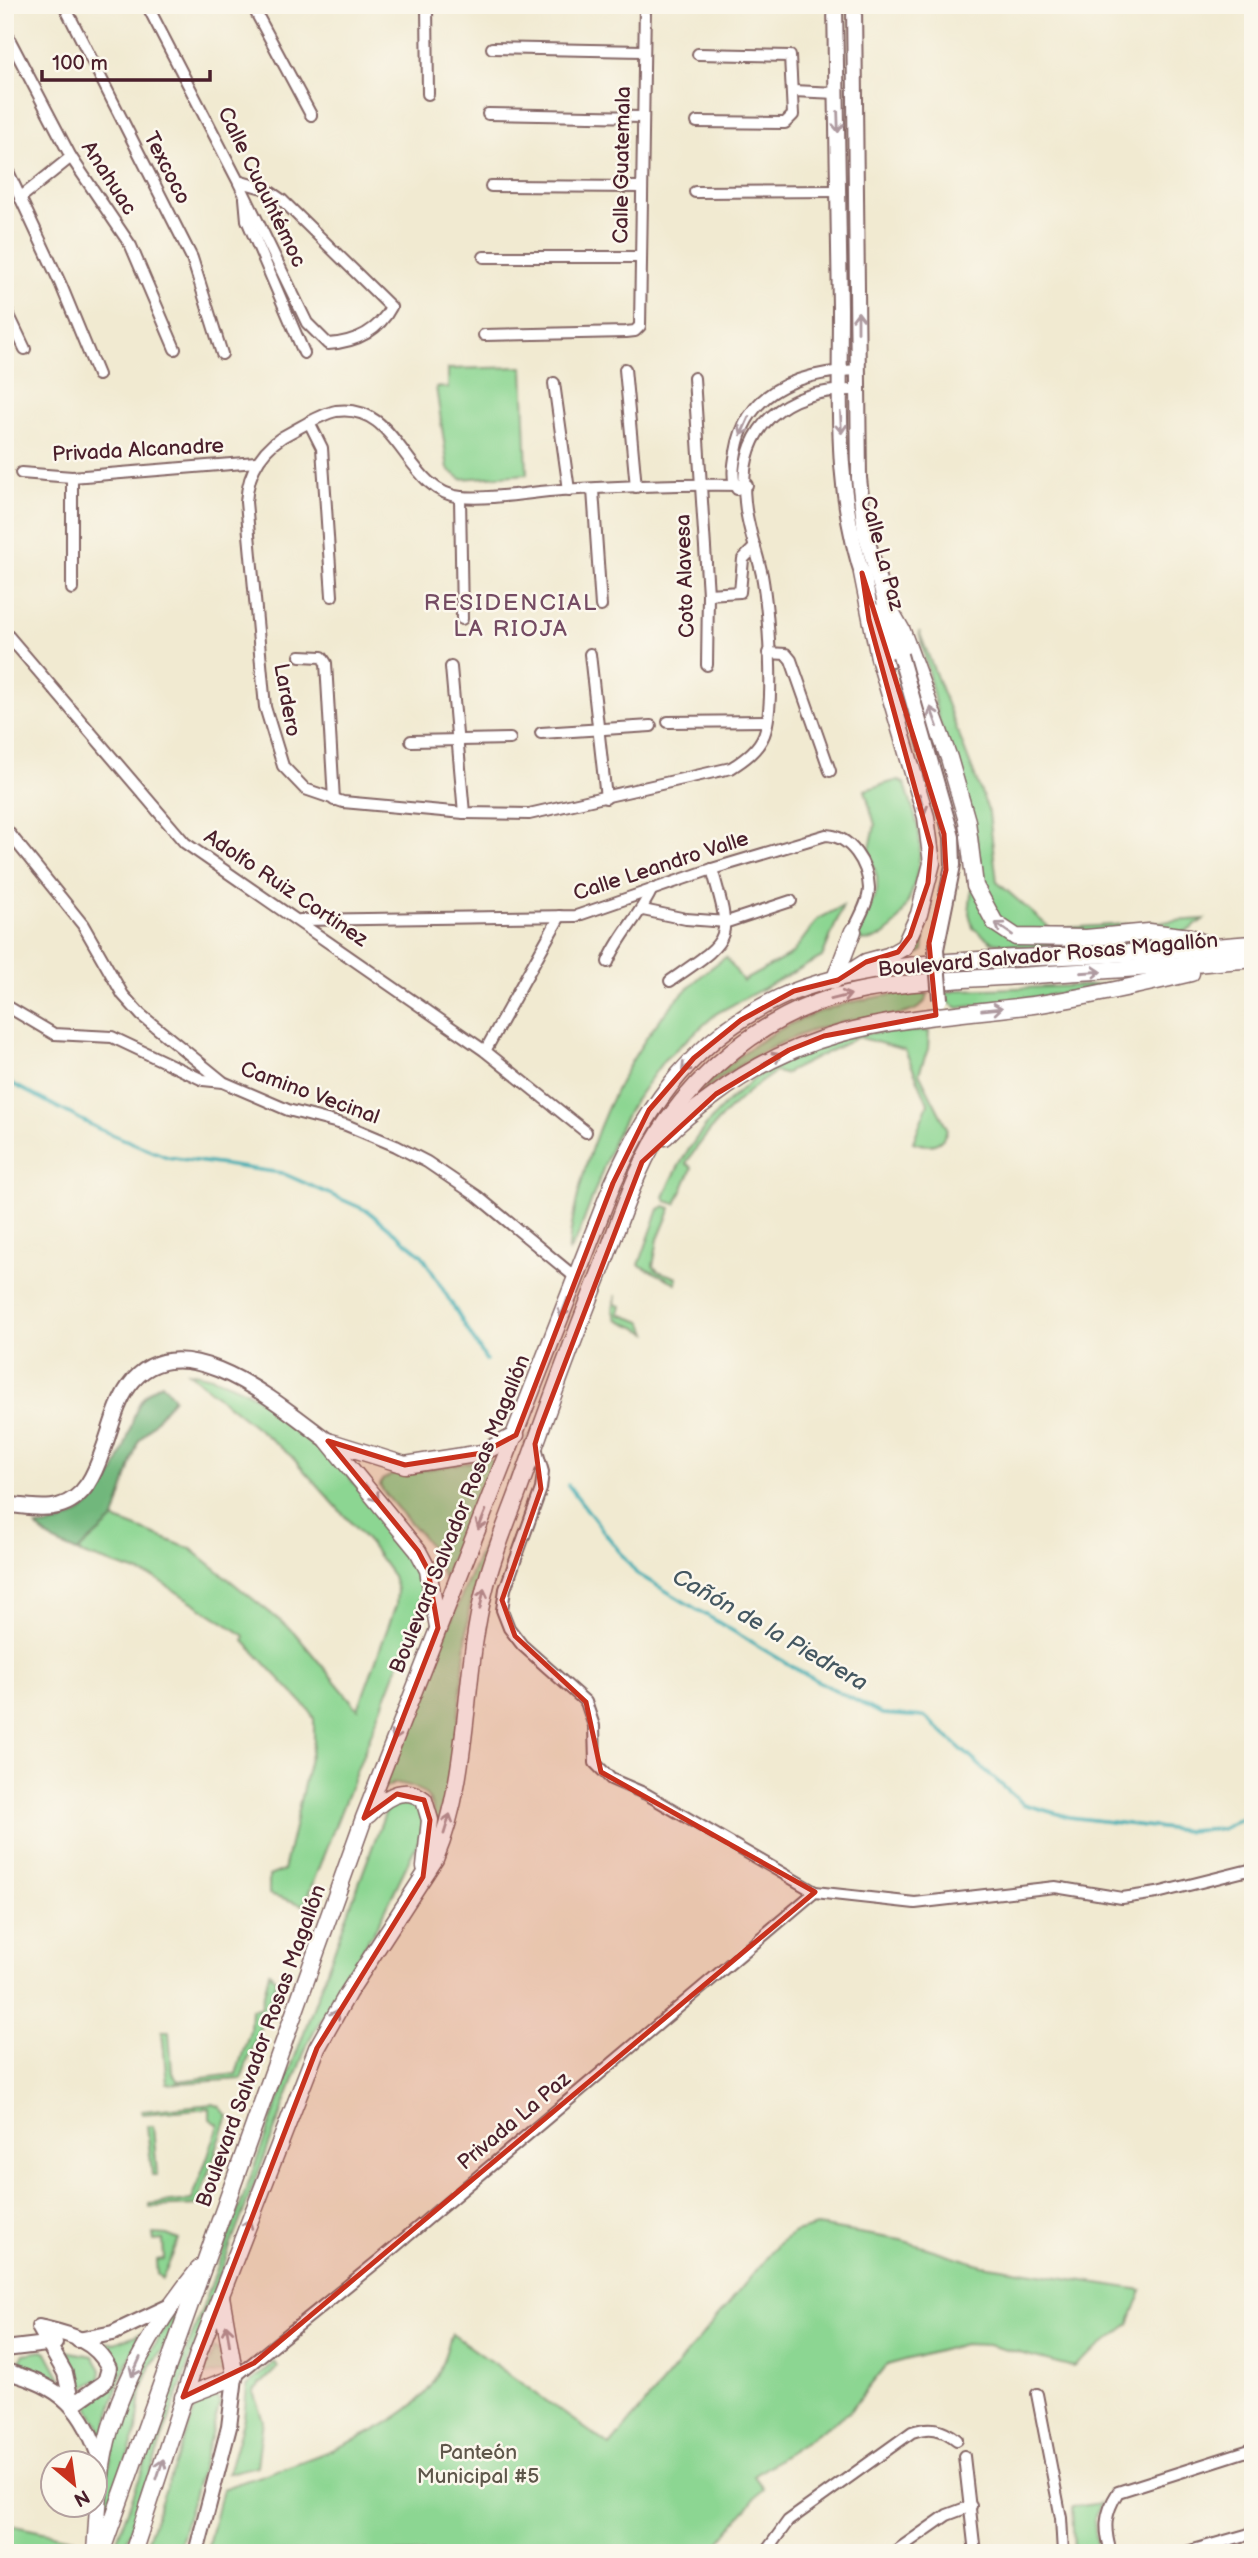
<svg xmlns="http://www.w3.org/2000/svg" width="1258" height="2558" font-family="'Balsamiq Sans',sans-serif">
	<style>
		.green { fill: #8cd692; stroke: #6b7a5e; stroke-width: 2 }
		.forest { fill: #71b77c; stroke: #5e6b54; stroke-width: 2 }
		.lines { fill: none; stroke-linecap: round; stroke-linejoin: round }
		.stream { stroke: #3aacb2; stroke-width: 3.5 }
		.minor-casing { stroke: #846665; stroke-width: 14 }
		.major-casing { stroke: #846665; stroke-width: 18 }
		.highway-casing { stroke: #846665; stroke-width: 19 }
		.minor { stroke: #fff; stroke-width: 10 }
		.major { stroke: #fff; stroke-width: 14 }
		.highway { stroke: #fff; stroke-width: 16 }
		.major-bridge-casing { stroke: #846665; stroke-width: 18; stroke-linecap: butt }
		.major-bridge { stroke: #fff; stroke-width: 14 }
		.oneway { stroke: #ae9aa0 }
		.marked { fill: #c8321e; fill-opacity: 0.2; stroke: #c8321e; stroke-width: 5; stroke-linejoin: round }
		.labels { text-anchor: middle; dominant-baseline: central; stroke-width: 5; stroke-linejoin: round; paint-order: stroke }
		.street-label { font-size: 21px; fill: #4a1f2b; stroke: #fbf7ec }
		.park-label { font-size: 21px; fill: #5e564a; stroke: #fbf7ec }
		.neighbourhood-label { font-size: 23px; letter-spacing: 2px; fill: #754c63; stroke: #fbf7ec }
		.water-label { font-size: 23px; font-style: italic; fill: #445761; stroke: #fbf7ec }
	</style>
	<rect width="100%" height="100%" fill="#fbf7ec"/>
	<filter id="ink" filterUnits="userSpaceOnUse"><feTurbulence type="fractalNoise" baseFrequency=".0143" numOctaves="2"/><feDisplacementMap in="SourceGraphic" scale="14" xChannelSelector="R" yChannelSelector="G"/><feConvolveMatrix kernelMatrix="1 2 1 2 8 2 1 2 1" color-interpolation-filters="sRGB"/></filter>
	<filter id="wash" filterUnits="userSpaceOnUse"><feTurbulence type="fractalNoise" baseFrequency=".00686" numOctaves="4" result="noise"/><feDisplacementMap in="SourceGraphic" scale="28" xChannelSelector="R" yChannelSelector="G"/><feGaussianBlur stdDeviation="1.57" result="paint"/><feColorMatrix in="noise" values="0 0 0 0 0 0 0 0 0 0 0 0 0 0 0 0 0 1.4 0 .05"/><feComposite in="paint" operator="in"/></filter>
	<g filter="url(#wash)">
		<rect width="100%" height="100%" fill="#f1ead1"/>
		<g class="green">
			<polygon points="523,367 527,474 461,479 448,469 436,387 448,388 448,369"/>
			<polygon points="919,631 989,813 997,882 1051,929 1204,919 1189,930 1172,937 1029,947 992,942 973,928 969,913 977,840 938,717"/>
			<path d="M 898,780 L 905,784 C 911,803 919,823 920,843 C 922,873 901,948 861,940 L 858,935 L 877,890 L 877,877 L 869,853 L 875,825 L 865,790 Z"/>
			<path d="M 843,906 L 822,957 L 717,1013 L 664,1060 L 633,1103 L 615,1137 L 578,1236 L 568,1253 C 579,1147 635,1018 726,957 L 743,981 L 792,954 L 818,919 Z"/>
			<polygon points="928,908 923,951 917,955 914,941"/>
			<polygon points="1130,984 958,1008 946,1001 943,994 959,990"/>
			<path d="M 916,992 L 928,995 C 921,1021 873,1015 851,1020 C 791,1032 735,1063 690,1103 C 753,1031 822,1000 916,992 Z"/>
			<path d="M 929,1031 L 928,1049 L 919,1073 L 947,1128 C 944,1147 928,1147 913,1142 L 928,1103 L 905,1050 L 858,1037 L 784,1074 L 775,1072 C 737,1097 711,1126 686,1163 L 692,1168 L 676,1204 L 666,1201 L 664,1197 C 697,1116 770,1047 860,1034 C 883,1031 907,1031 929,1031 Z"/>
			<polygon points="665,1206 671,1208 658,1239 653,1266 658,1271 677,1278 676,1283 639,1265 659,1209"/>
			<polygon points="616,1295 615,1304 621,1306 619,1314 642,1322 648,1333 617,1319 613,1309"/>
			<path d="M 188,1372 C 267,1383 331,1454 379,1512 C 391,1527 410,1546 418,1564 C 426,1584 420,1602 415,1622 L 304,1905 L 269,1894 L 269,1876 L 284,1870 L 314,1741 L 314,1719 L 310,1711 L 244,1641 L 245,1636 L 155,1578 L 77,1552 L 114,1519 L 191,1549 L 294,1632 L 358,1709 L 396,1605 L 397,1590 L 393,1576 L 369,1543 L 291,1456 Z"/>
			<path d="M 529,1435 L 480,1570 L 469,1611 L 457,1731 L 446,1795 L 433,1834 C 437,1802 429,1787 395,1783 L 384,1789 L 377,1798 Z"/>
			<path d="M 489,1459 L 494,1462 L 443,1579 C 436,1539 400,1518 380,1486 L 382,1480 L 392,1475 Z"/>
			<polygon points="406,1801 421,1811 424,1829 382,1917 309,2040 228,2252 122,2553 112,2553 386,1810 396,1803"/>
			<polygon points="269,1972 277,1980 241,2079 167,2084 162,2031 169,2031 172,2073 178,2081 236,2074 250,2030 251,2009 261,2008"/>
			<polygon points="213,2104 219,2106 228,2116 197,2205 150,2207 150,2204 192,2200 219,2125 210,2119 210,2108 142,2114 141,2111"/>
			<polygon points="147,2126 153,2126 157,2175 152,2175"/>
			<path d="M 817,2226 L 901,2240 L 982,2265 L 1142,2290 L 1129,2324 L 1073,2367 L 988,2345 L 964,2344 L 887,2365 L 849,2412 L 754,2476 L 763,2488 L 711,2553 L 206,2553 L 222,2489 C 278,2469 405,2434 435,2380 C 443,2366 446,2349 452,2334 L 610,2446 L 779,2243 L 795,2232 Z"/>
			<polygon points="153,2234 167,2235 179,2240 162,2279 157,2274 156,2260 164,2259 163,2240 154,2241"/>
			<polygon points="184,2296 169,2338 151,2366 141,2392 137,2430 93,2553 117,2425 144,2362"/>
			<path d="M 142,2333 L 119,2381 L 102,2443 L 98,2424 L 86,2400 C 100,2395 109,2388 117,2375 L 112,2358 L 100,2343 L 114,2343 Z"/>
			<polygon points="214,2348 217,2349 227,2372 204,2375"/>
			<polygon points="42,2351 48,2354 63,2382 22,2364 20,2360 24,2354"/>
			<polygon points="64,2351 93,2356 101,2370 100,2378 85,2388 79,2386 62,2356"/>
			<polygon points="275,2362 278,2367 253,2392 263,2420 257,2466 228,2473 244,2418 247,2386"/>
			<polygon points="215,2396 220,2403 177,2553 142,2553 197,2405"/>
			<polygon points="1101,2503 1094,2520 1098,2553 1077,2553 1074,2550 1072,2507"/>
			<polygon points="5,2524 81,2540 78,2553 5,2553"/>
		</g>
		<path class="forest" d="M 162,1383 L 174,1398 L 138,1442 L 114,1519 L 77,1552 L 54,1542 L 36,1527 C 86,1524 110,1489 125,1445 C 136,1417 132,1399 162,1383 Z"/>
		<g class="lines">
			<g class="stream">
				<polyline points="5,1080 99,1129 167,1157 282,1173 368,1211 422,1255 486,1360"/>
				<polyline points="568,1485 636,1573 808,1676 882,1714 925,1717 1023,1804 1069,1817 1187,1831 1222,1829 1253,1812"/>
			</g>
		</g>
	</g>
	<g filter="url(#ink)">
		<g class="lines">
			<g class="minor-casing">
				<g id="minor">
					<polyline points="64,5 192,258 222,354"/>
					<path d="M 147,5 L 238,181 L 307,323 L 328,344 C 356,342 378,332 391,307 L 282,200 L 266,189 L 238,181"/>
					<polyline points="252,5 311,115"/>
					<polyline points="427,5 428,94"/>
					<polyline points="5,31 71,157 131,246 175,349"/>
					<polyline points="492,48 643,51"/>
					<polyline points="793,91 837,93"/>
					<polyline points="488,114 642,117"/>
					<polyline points="697,122 785,123 793,115 790,56 698,54"/>
					<polyline points="5,165 61,285 98,375"/>
					<polyline points="491,186 641,187"/>
					<polyline points="695,192 840,191"/>
					<polyline points="20,198 71,157"/>
					<polyline points="245,198 247,220 304,353"/>
					<polyline points="484,257 641,257"/>
					<polyline points="5,307 25,349"/>
					<polyline points="484,335 626,332 635,331 640,326 645,5"/>
					<polyline points="625,369 636,487"/>
					<polyline points="694,378 708,594 707,665"/>
					<polyline points="554,383 569,490"/>
					<polyline points="309,422 322,448 332,596"/>
					<polyline points="21,473 72,477 256,462"/>
					<path d="M 747,485 C 685,484 623,486 561,490 C 532,492 488,500 461,497 C 404,491 400,402 336,411 C 322,414 306,424 293,431 C 264,445 248,470 246,502 L 265,707 L 283,766 L 305,789 L 343,802 L 464,813 L 529,814 L 731,768 C 744,760 758,750 764,735 C 776,704 768,609 762,575 C 757,551 747,527 745,502 C 737,425 785,388 858,390"/>
					<path d="M 737,489 C 731,479 734,463 736,452 C 746,389 802,372 858,370"/>
					<polyline points="593,490 601,606"/>
					<polyline points="460,497 462,619"/>
					<polyline points="72,589 72,477"/>
					<polyline points="708,594 740,592 743,559 755,547"/>
					<polyline points="5,632 185,843 485,1051 586,1132"/>
					<polyline points="768,653 786,654 791,660 830,771"/>
					<polyline points="590,654 606,798"/>
					<polyline points="300,656 322,657 326,663 334,800"/>
					<polyline points="451,667 464,813"/>
					<polyline points="668,722 767,721"/>
					<polyline points="541,733 651,726"/>
					<polyline points="411,741 510,739"/>
					<polyline points="5,828 83,925 123,995 141,1015 222,1081"/>
					<polyline points="643,910 686,919 727,922 791,901"/>
					<path d="M 300,920 L 576,916 L 712,869 L 826,835 C 851,836 868,864 869,888 C 869,902 859,918 853,931"/>
					<path d="M 608,962 C 619,935 640,916 652,889"/>
					<path d="M 670,981 C 732,938 733,942 712,869"/>
					<polyline points="5,1005 54,1034 112,1037 203,1080 223,1082 288,1110 346,1125 396,1146 427,1162 477,1196 575,1277"/>
					<polyline points="485,1051 560,916"/>
					<polyline points="535,1444 543,1472 541,1489 505,1589 502,1610 509,1628 522,1645 586,1702 594,1726 595,1763 611,1779 646,1794 815,1892 915,1903 1055,1887 1122,1898 1157,1893 1253,1869"/>
					<polyline points="235,2377 378,2261 815,1892"/>
					<polyline points="1037,2394 1061,2518 1063,2553"/>
					<polyline points="964,2456 975,2553"/>
					<path d="M 765,2553 L 788,2521 L 912,2432 C 930,2426 942,2428 957,2440"/>
					<polyline points="893,2553 947,2515 971,2506"/>
					<path d="M 1111,2553 C 1104,2529 1104,2514 1118,2492 L 1253,2449"/>
					<polyline points="1183,2553 1253,2533"/>
				</g>
			</g>
			<g class="major-casing">
				<g id="major">
					<path d="M 835,5 C 837,106 839,207 840,308 C 840,400 834,494 865,582"/>
					<polyline points="854,5 859,478 865,532 900,655"/>
					<polyline points="875,611 891,659"/>
					<path d="M 5,1504 C 21,1506 43,1510 58,1506 C 85,1499 95,1473 103,1450 C 111,1429 116,1404 129,1386 C 179,1316 283,1408 328,1441"/>
					<path d="M 39,2327 C 68,2334 95,2339 109,2368 L 105,2382 L 72,2405 L 65,2373 Z"/>
					<polyline points="78,2340 113,2333 168,2307"/>
					<polyline points="5,2349 55,2343"/>
					<path d="M 5,2371 C 64,2388 82,2406 102,2465"/>
					<polyline points="196,2553 229,2427 235,2377"/>
				</g>
			</g>
			<g class="highway-casing">
				<g id="highway">
					<polyline points="885,601 902,631 949,758 967,821 975,886 995,923 1016,937 1086,938 1149,932 1190,937 1212,947"/>
					<polyline points="844,976 866,962 888,956 904,947 919,914 932,863 926,817 879,658 862,573"/>
					<polyline points="834,981 853,931"/>
					<path d="M 665,1137 C 680,1121 697,1108 714,1096 C 819,1016 917,1021 1040,1004 C 1091,996 1141,985 1191,973"/>
					<polyline points="328,1441 418,1551 428,1570 438,1627"/>
					<polyline points="331,1442 405,1465 482,1453 516,1435"/>
					<path d="M 368,1815 C 382,1800 403,1783 424,1800 L 430,1820 L 425,1867"/>
					<polyline points="183,2397 235,2377 221,2296"/>
					<path d="M 95,2553 C 97,2524 98,2495 102,2466 C 113,2394 154,2324 199,2269"/>
					<path d="M 101,2553 L 364,1818 L 613,1183 C 649,1102 697,1037 779,998 C 860,959 999,959 1088,955 C 1144,953 1198,948 1253,944"/>
					<path d="M 133,2553 L 198,2354 L 317,2048 L 348,1993 L 435,1859 C 471,1773 462,1677 485,1588 C 493,1554 508,1520 520,1487 C 545,1416 571,1345 599,1275 C 620,1223 635,1166 668,1120 C 704,1069 757,1025 816,1003 C 880,981 953,980 1019,976 C 1097,971 1175,966 1253,959"/>
				</g>
			</g>
			<use href="#minor" class="minor"/>
			<use href="#major" class="major"/>
			<use href="#highway" class="highway"/>
			<g class="major-bridge-casing">
				<polyline id="major-bridge" points="900,655 952,837 953,865 936,949 940,999"/>
			</g>
			<use href="#major-bridge" class="major-bridge"/>
		</g>
		<defs><path id="oneway-shaft" d="M-6 0H5M1.5-3L5.5 0L1.5 3" fill="none" stroke-width="1.6" stroke-linecap="round" stroke-linejoin="round" transform="scale(1.75)"/></defs>
		<g class="oneway">
			<use href="#oneway-shaft" transform="translate(838 122) rotate(88)"/>
			<use href="#oneway-shaft" transform="translate(858 322) rotate(-90)"/>
			<use href="#oneway-shaft" transform="translate(841 423) rotate(87)"/>
			<use href="#oneway-shaft" transform="translate(745 426) rotate(114)"/>
			<use href="#oneway-shaft" transform="translate(934 717) rotate(-110)"/>
			<use href="#oneway-shaft" transform="translate(922 804) rotate(75)"/>
			<use href="#oneway-shaft" transform="translate(1004 929) rotate(-145)"/>
			<use href="#oneway-shaft" transform="translate(1091 972) rotate(-4)"/>
			<use href="#oneway-shaft" transform="translate(841 997) rotate(-14)"/>
			<use href="#oneway-shaft" transform="translate(992 1009) rotate(-6)"/>
			<use href="#oneway-shaft" transform="translate(772 1059) rotate(-27)"/>
			<use href="#oneway-shaft" transform="translate(689 1064) rotate(133)"/>
			<use href="#oneway-shaft" transform="translate(564 1308) rotate(111)"/>
			<use href="#oneway-shaft" transform="translate(372 1493) rotate(51)"/>
			<use href="#oneway-shaft" transform="translate(482 1520) rotate(112)"/>
			<use href="#oneway-shaft" transform="translate(482 1599) rotate(-78)"/>
			<use href="#oneway-shaft" transform="translate(397 1731) rotate(111)"/>
			<use href="#oneway-shaft" transform="translate(447 1824) rotate(-73)"/>
			<use href="#oneway-shaft" transform="translate(333 2019) rotate(-61)"/>
			<use href="#oneway-shaft" transform="translate(246 2229) rotate(-69)"/>
			<use href="#oneway-shaft" transform="translate(228 2335) rotate(-99)"/>
			<use href="#oneway-shaft" transform="translate(136 2367) rotate(114)"/>
			<use href="#oneway-shaft" transform="translate(160 2469) rotate(-72)"/>
		</g>
	</g>
	<path class="marked" d="M 862,573 L 944,834 L 946,870 L 929,943 L 936,1015 L 824,1036 L 789,1050 L 716,1094 L 642,1162 L 539,1431 L 535,1444 L 541,1489 L 502,1600 L 515,1636 L 586,1702 L 601,1772 L 815,1892 L 254,2363 L 183,2397 L 317,2048 L 423,1877 L 430,1820 L 424,1800 L 397,1794 L 364,1818 L 438,1628 L 428,1570 L 418,1551 L 328,1441 L 405,1465 L 482,1453 L 516,1435 L 613,1183 L 649,1110 L 694,1058 L 741,1020 L 794,991 L 838,980 L 866,962 L 898,952 L 910,936 L 928,883 L 931,847 L 869,620 Z"/>
	<g class="labels">
		<g class="street-label">
			<text transform="translate(622 165) rotate(-89)">Calle Guatemala</text>
			<text transform="translate(167 168) rotate(63)">Texcoco</text>
			<text transform="translate(109 178) rotate(57)">Anahuac</text>
			<text transform="translate(262 187) rotate(64)">Calle Cuauhtémoc</text>
			<text transform="translate(138 450) rotate(-3)">Privada Alcanadre</text>
			<text transform="translate(882 553) rotate(75)">Calle La Paz</text>
			<text transform="translate(685 576) rotate(-92)">Coto Alavesa</text>
			<text transform="translate(287 700) rotate(80)">Lardero</text>
			<text transform="translate(661 866) rotate(-18)">Calle Leandro Valle</text>
			<text transform="translate(286 888) rotate(34)">Adolfo Ruiz Cortinez</text>
			<text transform="translate(1048 955) rotate(-5)">Boulevard Salvador Rosas Magallón</text>
			<text transform="translate(310 1093) rotate(20)">Camino Vecinal</text>
			<text transform="translate(460 1514) rotate(-68)">Boulevard Salvador Rosas Magallón</text>
			<text transform="translate(261 2046) rotate(-70)">Boulevard Salvador Rosas Magallón</text>
			<text transform="translate(514 2121) rotate(-40)">Privada La Paz</text>
		</g>
		<g class="park-label">
			<text x="478" y="2452">Panteón<tspan x="478" dy="24">Municipal #5</tspan></text>
		</g>
		<g class="neighbourhood-label">
			<text x="511" y="603">RESIDENCIAL<tspan x="511" dy="26">LA RIOJA</tspan></text>
		</g>
		<g class="water-label">
			<text transform="translate(770 1630) rotate(30)">Cañón de la Piedrera</text>
		</g>
	</g>
	<rect width="1258" height="2558" fill="none" stroke="#fbf7ec" stroke-width="28"/>
	<g transform="translate(74 2484) rotate(151)"><circle r="33" fill="#fbf7ec" stroke="#b4a19f" stroke-width="2"/>
	<path d="M0-5L12 26L0 18L-12 26Z" fill="#c8321e"/>
	<text y="-10" font-size="19" font-weight="bold" text-anchor="middle" fill="#4a1f2b">N</text>
	</g>
	<path d="M42 70v10h168v-10" fill="none" stroke="#4a1f2b" stroke-width="3.5"/>
	<text x="52" y="70" font-size="21" fill="#4a1f2b" stroke="#fbf7ec" stroke-width="5" paint-order="stroke">100 m</text>
</svg>
